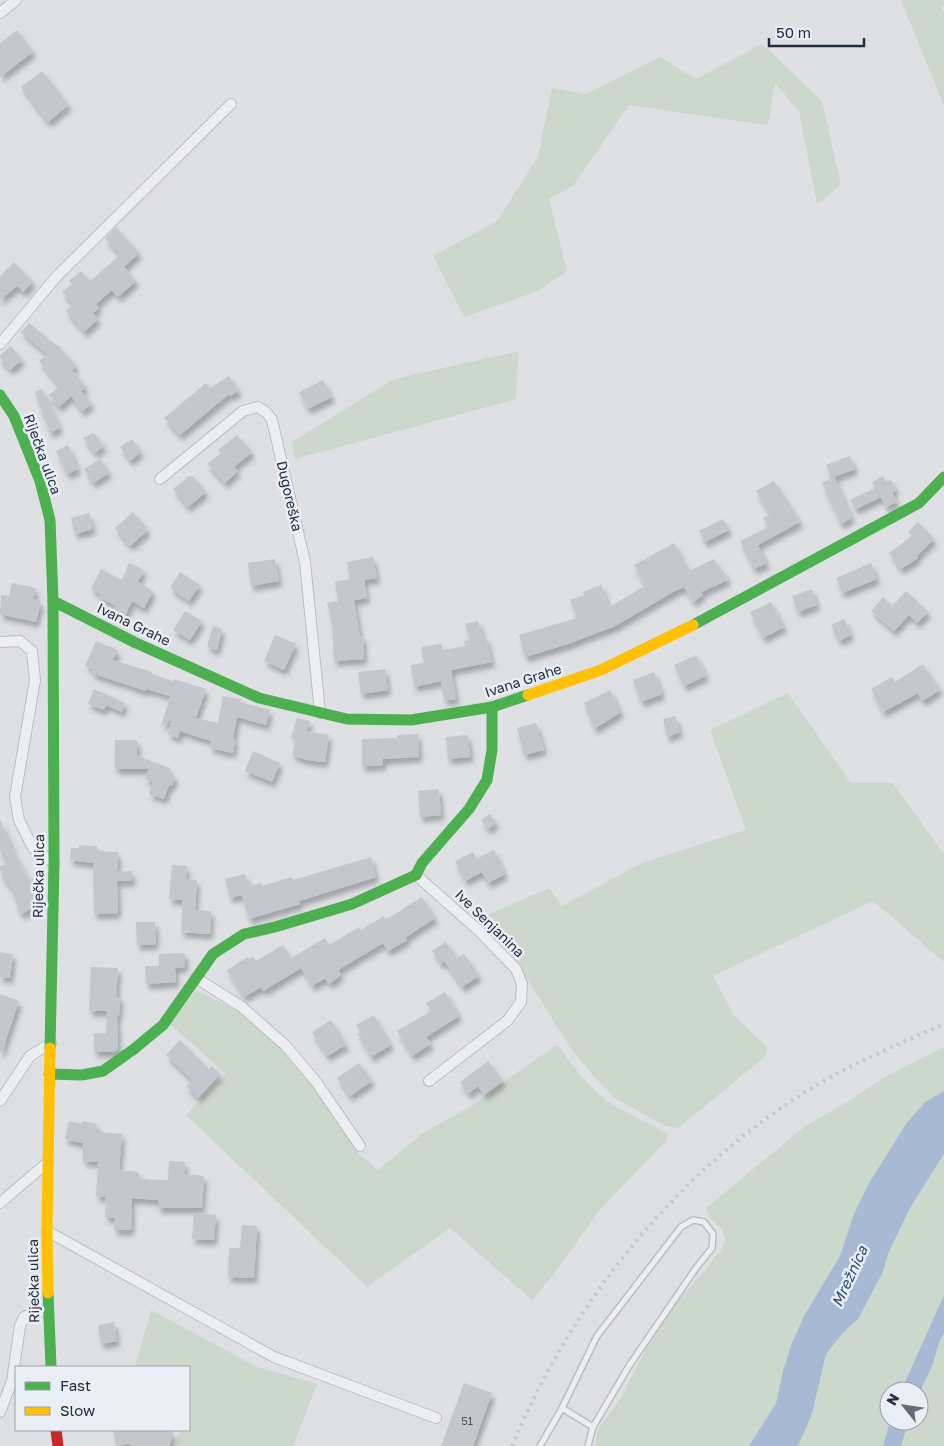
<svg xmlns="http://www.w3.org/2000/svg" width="944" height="1446" font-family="'Golos Text',sans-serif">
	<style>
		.green { fill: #cdd8cd }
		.water { fill: #a8bad3 }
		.building { fill: #c4c7cb; filter: url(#shadow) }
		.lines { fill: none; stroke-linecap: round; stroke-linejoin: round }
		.lane-casing { stroke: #bcbec2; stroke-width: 8 }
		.street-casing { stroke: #bcbec2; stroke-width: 12 }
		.lane { stroke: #edeef1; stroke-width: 5 }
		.street { stroke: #edeef1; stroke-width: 10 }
		.fast { stroke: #4caf50; stroke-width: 11 }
		.slow { stroke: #ffc107; stroke-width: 11 }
		.jam { stroke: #c62828; stroke-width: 11 }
		.rail { stroke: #c6c8cc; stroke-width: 4; stroke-dasharray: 2.5 5; stroke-linecap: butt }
		.labels { text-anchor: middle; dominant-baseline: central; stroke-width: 5; stroke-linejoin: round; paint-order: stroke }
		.number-label { font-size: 11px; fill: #4d5464 }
		.street-label { font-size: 14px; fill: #232c3f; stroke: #eaeef5 }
		.water-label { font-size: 15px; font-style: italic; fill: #294777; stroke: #eaeef5 }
	</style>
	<defs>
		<filter id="shadow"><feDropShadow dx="3" dy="5.5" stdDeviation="2.5" flood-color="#0004"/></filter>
	</defs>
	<rect width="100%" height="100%" fill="#dee0e4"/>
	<g class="green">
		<polygon points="901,0 944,0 944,5 940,7 944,11 944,106"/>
		<polygon points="762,44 822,101 841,185 817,204 799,111 775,83 768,125 629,105 573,186 549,199 567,271 538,291 464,317 433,256 497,221 538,157 552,88 586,94 660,57 696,79"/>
		<polygon points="519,351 516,399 295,459 292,442 394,379"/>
		<polygon points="788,693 851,783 893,783 944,854 944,962 873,901 713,976 734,1016 767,1047 767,1053 760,1061 678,1128 663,1125 615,1098 593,1076 570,1047 487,915 549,888 562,906 642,863 746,830 710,730"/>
		<polygon points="196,990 240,1012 299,1066 358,1153 378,1170 423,1133 473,1105 516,1073 557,1045 582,1077 609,1103 668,1134 666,1141 599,1211 554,1274 532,1300 450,1228 367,1287 186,1115 226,1074 170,1024"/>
		<polygon points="944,1047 944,1091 925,1102 906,1124 869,1183 853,1216 840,1256 804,1316 791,1345 783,1371 776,1403 749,1446 595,1446 598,1429 619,1401 645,1351 671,1309 709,1265 722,1248 725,1240 723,1230 710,1218 706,1208 804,1127 852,1099 883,1078"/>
		<polygon points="944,1154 944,1295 901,1391 889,1391 890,1421 883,1446 798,1446 812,1414 826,1354 842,1334 858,1319 883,1272 888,1254 910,1208"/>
		<polygon points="151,1310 257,1367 317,1384 293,1446 175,1446 181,1430 189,1430 189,1367 135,1367"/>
		<polygon points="944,1333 944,1446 901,1446 909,1421 919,1421 919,1394 933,1364 939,1343"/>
	</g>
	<g class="water">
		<polygon points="944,1091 944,1154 910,1208 888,1254 883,1272 858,1319 842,1334 826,1354 812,1414 798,1446 749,1446 776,1403 783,1371 791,1345 804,1316 840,1256 853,1216 869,1183 906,1124 925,1102"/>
		<polygon points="944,1295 944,1333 939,1343 933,1364 919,1394 919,1391 901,1391"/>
		<polygon points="890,1421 909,1421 901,1446 883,1446"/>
	</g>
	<g class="building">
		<polygon points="17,30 33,52 0,77 0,43"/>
		<polygon points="42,71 69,105 48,122 21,87"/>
		<polygon points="116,227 139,253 124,267 136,281 118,297 112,290 96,304 99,308 93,313 98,319 84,332 66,311 73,304 62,292 72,284 69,281 81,271 90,281 120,255 105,238"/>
		<polygon points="14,262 33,282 23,292 17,286 0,300 0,276"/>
		<polygon points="29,323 57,346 58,345 76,366 72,370 86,387 81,391 92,404 82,411 71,396 59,407 49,395 60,386 39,361 47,354 21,332"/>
		<polygon points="11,346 22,360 10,370 0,358 0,355"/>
		<polygon points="229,376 239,391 230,396 229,394 180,435 164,418 206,383 210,388"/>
		<polygon points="323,380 332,397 308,409 299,392"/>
		<polygon points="42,389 60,428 50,433 35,392"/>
		<polygon points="94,433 104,446 95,453 83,438"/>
		<polygon points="237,435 252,452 234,467 238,471 225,483 207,464 221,453 218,450"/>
		<polygon points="132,439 141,452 130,461 120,447"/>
		<polygon points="68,445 78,469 67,474 56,451"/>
		<polygon points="850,456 855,469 834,477 852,518 841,524 822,483 831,478 826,465"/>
		<polygon points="100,459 109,473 93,483 84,469"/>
		<polygon points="189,476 193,476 206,492 188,507 173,489"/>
		<polygon points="883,476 886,482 891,480 896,490 892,492 897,502 886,507 881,497 856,509 850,500 875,488 872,482"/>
		<polygon points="774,481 800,522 758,545 767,563 754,569 740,541 768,527 763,518 770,515 756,491"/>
		<polygon points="133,512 148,530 130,546 115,528"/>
		<polygon points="89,513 93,529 75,534 71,518"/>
		<polygon points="723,519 729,530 705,542 699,531"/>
		<polygon points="918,522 934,539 917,556 918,558 901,569 889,553 912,536 908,532"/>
		<polygon points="674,543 689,571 714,559 720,571 723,570 728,580 701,592 703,595 693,602 684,587 675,591 615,626 568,644 525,657 519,635 577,618 570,600 585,595 583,592 601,585 609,607 645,586 634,565"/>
		<polygon points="373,557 377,578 364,580 367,598 354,600 360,636 363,636 364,659 334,661 332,623 327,603 338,601 335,582 350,579 347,562"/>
		<polygon points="275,559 279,581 251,586 248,563"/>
		<polygon points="129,563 144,570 138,582 153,591 144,608 132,601 123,621 111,616 116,606 99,597 100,594 91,589 101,569 122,580"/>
		<polygon points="871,563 877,579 842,593 836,578"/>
		<polygon points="180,572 200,585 189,601 170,588"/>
		<polygon points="12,583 36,588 33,599 41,601 36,622 0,614 1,595 9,596"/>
		<polygon points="812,589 817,605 798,612 792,596"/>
		<polygon points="906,591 928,612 917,623 909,615 894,631 871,611 883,597 892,606"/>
		<polygon points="771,602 784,627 763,638 750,612"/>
		<polygon points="185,611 202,621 190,640 173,630"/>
		<polygon points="844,619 851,635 839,641 831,625"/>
		<polygon points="478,621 483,638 486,637 492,662 451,670 456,699 444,700 441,681 414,687 411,665 424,663 421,647 441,644 443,650 465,646 464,641 470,640 465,624"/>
		<polygon points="213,626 222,629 217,650 207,647"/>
		<polygon points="275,635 296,644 284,670 264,661"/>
		<polygon points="96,641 118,650 113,660 152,672 151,674 173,681 174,679 206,689 196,718 218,723 223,696 239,699 241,700 240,702 270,710 266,725 237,717 233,739 235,740 233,753 210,748 211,741 180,731 178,738 168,734 172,719 161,727 170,696 146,689 146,691 91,673 93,669 85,666"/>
		<polygon points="696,655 706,676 684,686 674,665"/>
		<polygon points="923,664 940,690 922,701 918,693 883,712 871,689 892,677 895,682"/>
		<polygon points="385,669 388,690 361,694 358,672"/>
		<polygon points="654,672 662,694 641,702 633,680"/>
		<polygon points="94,689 125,703 122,712 106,705 104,710 88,704"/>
		<polygon points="610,690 621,712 594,729 584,703"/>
		<polygon points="675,716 680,732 667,737 663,719"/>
		<polygon points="297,718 310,721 307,731 329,735 325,762 307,760 292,755 296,739 291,738"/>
		<polygon points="536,723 544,750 524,755 517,728"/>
		<polygon points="418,734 419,757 383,759 383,765 362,766 362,739 397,738 397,735"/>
		<polygon points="468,735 470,757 448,759 446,737"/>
		<polygon points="115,740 137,740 137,756 170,768 168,773 175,776 172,786 169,785 164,799 149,794 153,782 145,779 149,769 115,769"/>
		<polygon points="253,751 280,763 272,782 245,771"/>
		<polygon points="439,789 441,815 420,817 418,791"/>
		<polygon points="490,814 496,823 488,829 481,820"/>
		<polygon points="0,819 14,853 29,880 33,878 38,888 34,890 40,905 21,914 15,902 17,901 8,882 6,883 0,870 0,866 6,864 0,850"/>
		<polygon points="79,845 97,846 97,851 118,852 117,872 132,871 132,881 117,881 118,913 94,914 93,863 70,860 71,848 79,848"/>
		<polygon points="494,850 505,874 488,883 482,872 465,881 455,861 473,852 476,859"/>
		<polygon points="371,857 376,877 299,901 300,904 249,919 242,895 230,898 225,879 245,874 249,886 261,883 262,886 292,877 293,880"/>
		<polygon points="172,865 187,866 186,879 197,880 195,910 211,911 210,934 181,932 183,900 169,899"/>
		<polygon points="422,897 435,918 406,937 407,940 388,951 383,943 338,970 341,975 329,984 325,978 312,986 301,968 263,991 261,987 244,997 227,970 248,957 249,959 253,957 256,961 283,945 291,958 325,938 329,945 359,927 361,930 384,916 385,919 392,916"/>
		<polygon points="136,922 155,922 156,944 137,945"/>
		<polygon points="446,942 457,958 464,954 479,976 462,987 444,961 441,964 432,951"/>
		<polygon points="0,952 13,954 10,978 0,977"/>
		<polygon points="185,953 185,967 175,968 176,982 146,984 145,966 159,966 159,954"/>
		<polygon points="91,967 118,968 116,997 120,997 119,1016 117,1015 118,1049 114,1052 94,1052 94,1033 106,1033 107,1011 89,1011"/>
		<polygon points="445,992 459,1016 426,1037 431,1044 412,1056 397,1031 431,1011 426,1003"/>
		<polygon points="0,994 19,1001 2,1052 0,1052"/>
		<polygon points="374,1015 391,1045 371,1057 358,1034 361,1032 356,1025"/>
		<polygon points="331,1020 346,1045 327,1056 312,1032"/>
		<polygon points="180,1040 209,1069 212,1066 220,1074 198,1098 186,1086 192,1080 166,1055"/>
		<polygon points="488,1061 503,1081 484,1095 478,1086 468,1094 460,1082"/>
		<polygon points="359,1063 372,1081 350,1096 337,1078"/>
		<polygon points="69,1121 82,1124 83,1121 97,1124 96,1132 122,1134 119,1170 138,1172 140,1179 168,1180 169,1161 185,1162 184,1174 204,1176 202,1208 158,1208 158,1200 132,1198 131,1230 114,1230 115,1218 105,1217 106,1197 96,1196 98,1162 83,1161 83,1143 65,1139"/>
		<polygon points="194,1213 216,1215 214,1240 192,1239"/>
		<polygon points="242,1225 257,1226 254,1278 228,1277 229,1248 240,1248"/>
		<polygon points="114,1322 117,1341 101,1344 98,1325"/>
		<polygon points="464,1383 492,1393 473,1446 441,1446"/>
		<polygon points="113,1430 167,1430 174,1433 169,1446 131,1446 130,1444 116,1446"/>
	</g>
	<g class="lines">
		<g class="lane-casing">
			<g id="lane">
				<polyline points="562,1408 593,1427"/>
				<polyline points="540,1446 562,1408 597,1336 681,1227 693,1220 704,1222 713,1234 712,1248 696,1268 629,1366 593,1427 588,1446"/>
			</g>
		</g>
		<g class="street-casing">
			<g id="street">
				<polyline points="0,13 16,0"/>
				<polyline points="0,344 57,276 231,104"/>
				<polyline points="160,479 243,411 258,407 267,413 272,420 305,562 320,713"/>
				<polyline points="0,642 20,641 32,651 35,680 15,797 19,820 33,848 54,863"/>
				<polyline points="416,875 478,930 516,969 522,984 521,1002 507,1021 429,1081"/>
				<polyline points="196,978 242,1007 286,1046 317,1083 360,1146"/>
				<polyline points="0,1101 30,1056 51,1043"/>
				<polyline points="0,1203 48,1162"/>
				<polyline points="47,1231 274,1357 436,1418"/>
				<polyline points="0,1412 12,1381 20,1326 24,1317 35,1312 48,1310"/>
			</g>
		</g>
		<use href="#lane" class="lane"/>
		<use href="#street" class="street"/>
		<g class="fast">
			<polyline points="0,395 14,416 40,481 50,520 53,601 54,863 50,1048"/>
			<polyline points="53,601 136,643 259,698 347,719 411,720 492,707 528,695"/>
			<polyline points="693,625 919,503 944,477"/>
			<polyline points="49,1074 82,1075 103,1071 134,1049 163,1025 213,954 244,934 275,927 352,904 416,875 422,863 469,809 487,780 492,750 492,707"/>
			<polyline points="48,1293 51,1367"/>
		</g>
		<g class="slow">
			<polyline points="528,695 601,670 693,625"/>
			<polyline points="48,1293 47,1231 50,1048"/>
		</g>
		<polyline class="jam" points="56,1430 58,1446"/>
		<path class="rail" d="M 512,1446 C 576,1293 691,1153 838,1073 C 872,1055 908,1040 944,1024"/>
	</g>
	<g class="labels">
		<g class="number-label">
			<text x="467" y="1420">51</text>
		</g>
		<g class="street-label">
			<text transform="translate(43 454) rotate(70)">Riječka ulica</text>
			<text transform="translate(290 496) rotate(77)">Dugoreška</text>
			<text transform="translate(134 624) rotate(26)">Ivana Grahe</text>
			<text transform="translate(523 680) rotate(-18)">Ivana Grahe</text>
			<text transform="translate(38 876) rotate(-89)">Riječka ulica</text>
			<text transform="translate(490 923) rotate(44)">Ive Senjanina</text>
			<text transform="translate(33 1281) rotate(-91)">Riječka ulica</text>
		</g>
		<g class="water-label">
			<text transform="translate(849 1276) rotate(-65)">Mrežnica</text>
		</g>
	</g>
	<rect x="15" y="1366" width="175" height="65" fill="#eaeef5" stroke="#9aa0ac"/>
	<rect x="25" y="1382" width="25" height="8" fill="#4caf50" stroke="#9aa0ac"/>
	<text x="60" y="1391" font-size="15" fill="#232c3f">Fast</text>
	<rect x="25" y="1407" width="25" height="8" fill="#ffc107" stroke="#9aa0ac"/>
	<text x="60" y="1416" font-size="15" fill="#232c3f">Slow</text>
	<g transform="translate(904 1406) rotate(300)"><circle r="24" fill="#eaeef5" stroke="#9aa0ac"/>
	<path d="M0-4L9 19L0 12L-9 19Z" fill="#646b79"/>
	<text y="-8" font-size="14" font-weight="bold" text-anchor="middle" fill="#232c3f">N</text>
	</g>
	<path d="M769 38v8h95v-8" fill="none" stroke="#232c3f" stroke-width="2.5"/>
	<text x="776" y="38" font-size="15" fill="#232c3f" stroke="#eaeef5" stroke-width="4" paint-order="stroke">50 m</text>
</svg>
